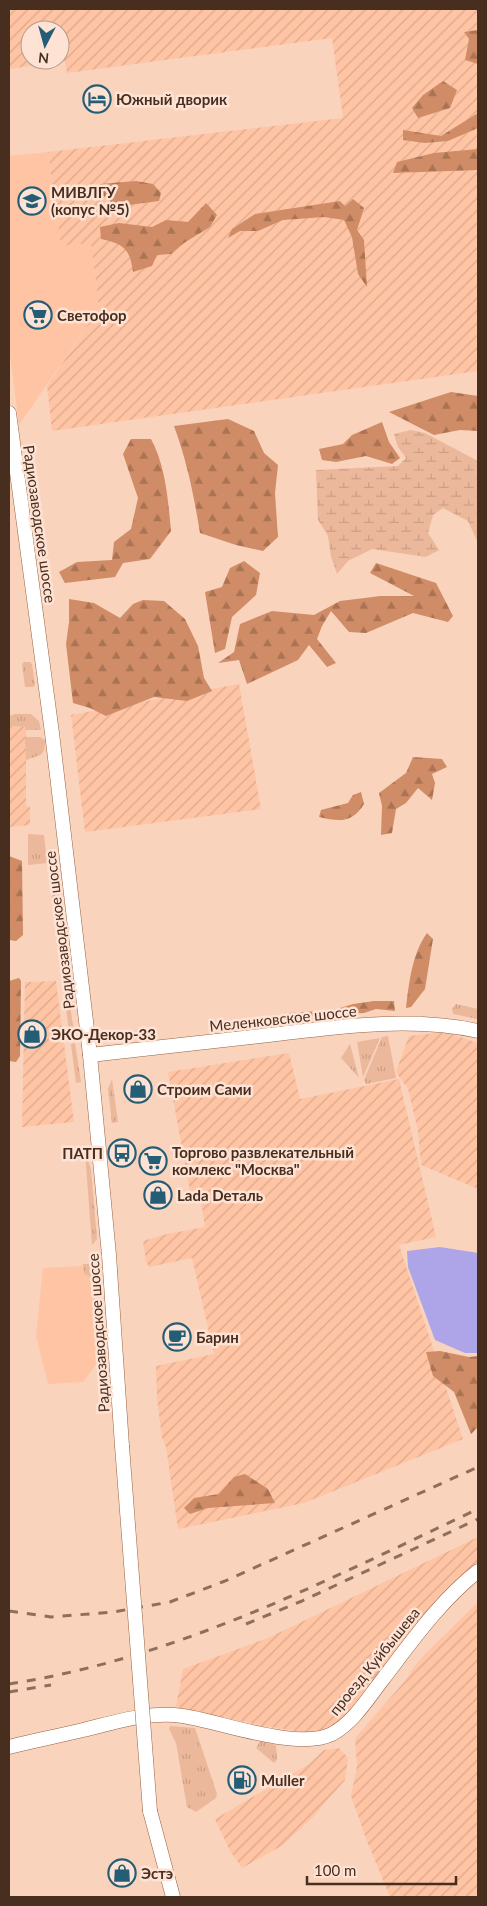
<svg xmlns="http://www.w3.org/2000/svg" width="487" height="1906" font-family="Lato,sans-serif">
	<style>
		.built { fill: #fec4a4 }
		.industrial { fill: url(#industrial-furrows); fill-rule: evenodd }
		.grass { fill: url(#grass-tufts) }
		.forest { fill: url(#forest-firs) }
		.wetland { fill: url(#wetland-marsh) }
		.water { fill: #aea5e9 }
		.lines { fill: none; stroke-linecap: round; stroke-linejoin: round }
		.secondary-casing { stroke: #9a613f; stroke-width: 15 }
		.secondary { stroke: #fff; stroke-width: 14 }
		.rail { stroke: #8e6f5e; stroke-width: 3; stroke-dasharray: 9 9; stroke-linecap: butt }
		.secondary-bridge-casing { stroke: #9a613f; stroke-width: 15; stroke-linecap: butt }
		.secondary-bridge { stroke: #fff; stroke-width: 14 }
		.labels { text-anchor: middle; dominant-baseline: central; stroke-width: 5; stroke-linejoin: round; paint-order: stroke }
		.poi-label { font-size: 15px; font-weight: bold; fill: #472e1f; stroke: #fee3d5; text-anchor: start }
		.street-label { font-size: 15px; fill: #472e1f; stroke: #fee3d5 }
	</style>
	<defs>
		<pattern id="industrial-furrows" width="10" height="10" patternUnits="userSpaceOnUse" patternTransform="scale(1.25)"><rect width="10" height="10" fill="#fec4a4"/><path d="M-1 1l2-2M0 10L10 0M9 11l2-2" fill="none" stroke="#dba98d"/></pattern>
		<pattern id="grass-tufts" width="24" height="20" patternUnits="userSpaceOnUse" patternTransform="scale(1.25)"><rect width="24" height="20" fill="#ebb89b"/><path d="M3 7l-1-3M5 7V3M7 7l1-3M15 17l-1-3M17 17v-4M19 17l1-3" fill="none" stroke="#cb9e85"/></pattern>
		<pattern id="forest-firs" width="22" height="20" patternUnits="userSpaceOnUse" patternTransform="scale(1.25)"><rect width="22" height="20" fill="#cf8c66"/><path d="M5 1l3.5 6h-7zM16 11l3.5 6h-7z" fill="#aa7353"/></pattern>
		<pattern id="wetland-marsh" width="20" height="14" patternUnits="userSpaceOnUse" patternTransform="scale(1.25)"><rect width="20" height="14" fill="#ebb89b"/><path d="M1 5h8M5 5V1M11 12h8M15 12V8" fill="none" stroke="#cb9e85"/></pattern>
	</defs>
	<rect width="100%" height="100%" fill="#fad3bd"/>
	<g class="built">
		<polygon points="48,152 61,246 91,242 99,308 19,425 9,345 9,156"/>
		<polygon points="83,1266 84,1274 94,1278 98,1296 99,1360 83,1382 48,1384 36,1336 43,1268"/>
	</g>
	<g class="industrial">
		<path d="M 9,9 L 478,9 L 478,371 L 52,431 L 47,386 L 99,308 L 91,243 L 61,246 L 48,152 L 343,118 L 332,38 L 67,73 L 65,61 L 9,69 ZM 30,30 L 60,30 L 60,60 L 30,60 Z"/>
		<polygon points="239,684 261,809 85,832 71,715"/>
		<polygon points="9,726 26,727 26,806 30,807 30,825 9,827"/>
		<polygon points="56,981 74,1122 22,1127 25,982"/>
		<polygon points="446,1032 478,1043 478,1189 421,1165 418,1131 408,1089 396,1072 409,1036"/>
		<polygon points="289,1053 300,1099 399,1079 436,1237 399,1245 463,1439 304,1503 178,1529 166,1447 162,1438 157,1399 156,1366 214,1354 192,1258 149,1267 146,1262 143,1241 167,1234 205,1227 199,1189 190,1191 168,1072"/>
		<polygon points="478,1537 478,1565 350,1711 333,1727 309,1733 263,1726 176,1707 183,1669 268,1638"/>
		<polygon points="478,1602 478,1897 390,1897 367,1841 351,1796 357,1766 355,1738 405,1681 414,1667 424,1655"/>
		<polygon points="339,1748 348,1758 345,1780 312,1818 283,1845 242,1868 230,1851 215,1819 309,1764 324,1750"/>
	</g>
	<g class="grass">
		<polygon points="24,662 30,662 32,664 35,685 33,687 25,687 22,664"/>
		<polygon points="15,714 31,714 39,721 41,730 25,730 25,727 9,726 9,716"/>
		<path d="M 25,737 L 40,737 L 45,740 C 46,756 40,755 26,760 Z"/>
		<polygon points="28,834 44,835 47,863 28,865"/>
		<polygon points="49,864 56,864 64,931 56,934"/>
		<polygon points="62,979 66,981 75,1037 70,1038"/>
		<polygon points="456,1004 478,1009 478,1019 453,1014 452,1009"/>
		<polygon points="388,1036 396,1078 366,1084 364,1080 382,1037"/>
		<polygon points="380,1038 363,1077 357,1042"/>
		<polygon points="75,1043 81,1082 76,1083 71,1044"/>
		<polygon points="350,1044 359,1078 341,1058"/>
		<polygon points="112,1079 118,1122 112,1123 108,1089"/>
		<polygon points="85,1152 91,1169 97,1239 92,1245"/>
		<polygon points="83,1264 93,1264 98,1269 101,1297 98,1296 94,1278 84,1274"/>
		<polygon points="170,1726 195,1728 217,1794 216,1798 196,1812 187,1807 176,1743 169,1729"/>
		<polygon points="260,1741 276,1745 277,1760 274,1763 256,1748"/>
	</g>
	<g class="forest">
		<polygon points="478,30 478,64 465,60 469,39 464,32"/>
		<polygon points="443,81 457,90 450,108 418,118 412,108 423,95"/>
		<polygon points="478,113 478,128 448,141 425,143 403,140 403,130 441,136"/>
		<polygon points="478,149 478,170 393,173 397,162 434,153"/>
		<polygon points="136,181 153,184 161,193 159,201 114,207 111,202 96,190 100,184"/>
		<polygon points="353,199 364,208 357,230 364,240 367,287 358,274 352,237 344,220 324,217 283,220 258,231 240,231 228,238 232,229 255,214 340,201 345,206"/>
		<path d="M 206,203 L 217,215 L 210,227 L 184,243 L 171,254 L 157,255 L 152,266 L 133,272 C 130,249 124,244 101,239 L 100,227 L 119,223 L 152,227 L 166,220 L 188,222 Z"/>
		<polygon points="451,392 478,396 478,431 460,430 434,435 389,412"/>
		<path d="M 228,419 L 254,431 L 264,453 L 278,465 L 275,493 L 278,537 L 263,551 L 236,545 L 200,533 C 194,496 187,461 174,426 Z"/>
		<polygon points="382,422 389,442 400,458 392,464 366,456 336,462 322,460 319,449 343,444 352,435"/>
		<path d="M 131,439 L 151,439 C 166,467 168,500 171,531 L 150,559 L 123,563 L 115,577 L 65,583 L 59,572 L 77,562 L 112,560 L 114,542 L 131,529 L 138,498 L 123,454 Z"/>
		<polygon points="244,561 260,573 256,595 232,617 225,649 215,653 205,592 222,587 230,568"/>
		<polygon points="376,563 436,583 453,616 448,622 413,613 366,633 349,632 331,611 322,626 317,639 336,663 327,667 309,645 298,660 247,684 239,660 218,663 234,652 240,624 272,611 314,615 340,601 381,596 414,596 370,573"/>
		<polygon points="69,599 94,603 120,618 133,604 143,600 164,601 185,619 198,646 204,678 212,691 187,701 154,697 106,716 90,708 73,703 66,644 69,622"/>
		<polygon points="413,757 442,759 447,767 432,774 435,783 432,800 418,788 406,803 396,809 392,833 381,835 382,806 379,793 406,773"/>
		<path d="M 361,792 L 364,804 C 352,823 340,822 319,817 L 321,810 L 348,803 L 353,795 Z"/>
		<polygon points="9,856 22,861 23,935 16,941 9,940"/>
		<path d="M 427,933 L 433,939 L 425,989 L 411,1007 L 406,1008 C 409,983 412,954 427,933 Z"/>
		<polygon points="19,978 21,981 20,1056 16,1062 9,1061 9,981"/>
		<polygon points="374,1001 394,1001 395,1011 376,1009 364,1013 287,1018 289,1013 334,1010 353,1004"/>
		<polygon points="440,1351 469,1357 478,1356 478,1427 471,1434 454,1392 433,1376 426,1352"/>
		<polygon points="245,1474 268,1489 275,1503 208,1508 190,1514 184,1508 194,1498 219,1494 234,1477"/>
	</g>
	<polygon class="wetland" points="411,430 425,433 478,461 478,543 468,521 443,508 433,515 428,533 439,550 426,557 372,549 348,561 337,574 331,557 328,536 318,520 316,470 398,466 406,458 398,447 394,434"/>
	<polygon class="water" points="440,1247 478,1253 478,1353 465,1353 435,1340 408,1267 407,1251"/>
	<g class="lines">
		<g class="secondary-casing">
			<g id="secondary">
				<polyline points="9,413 52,733 90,1055 109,1255 122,1446"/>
				<path d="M 90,1055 C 150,1048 210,1042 269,1035 C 337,1027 410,1016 478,1031"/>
				<path d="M 9,1747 C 33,1741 58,1736 83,1730 C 116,1722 149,1711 183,1716 C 222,1722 297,1751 332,1734 C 354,1722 368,1698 383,1679 C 412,1641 440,1601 478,1571"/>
				<polyline points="150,1811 173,1897"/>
			</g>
		</g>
		<use href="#secondary" class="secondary"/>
		<g class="rail">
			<polyline points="9,1611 51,1617 113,1612 170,1602 225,1581 478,1467"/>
			<polyline points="246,1624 302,1601 478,1519"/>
			<path d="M 9,1684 C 178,1658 325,1581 478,1509"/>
			<polyline points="9,1692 51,1685"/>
		</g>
		<g class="secondary-bridge-casing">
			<polyline id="secondary-bridge" points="122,1446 150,1811"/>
		</g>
		<use href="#secondary-bridge" class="secondary-bridge"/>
	</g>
	<defs>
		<g id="hotel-ring" transform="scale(1.4375)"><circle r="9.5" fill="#fee3d5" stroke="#245d76" stroke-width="1.5"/><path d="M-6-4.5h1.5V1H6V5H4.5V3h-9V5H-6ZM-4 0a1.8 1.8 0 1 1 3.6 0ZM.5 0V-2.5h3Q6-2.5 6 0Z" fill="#245d76"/></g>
		<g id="university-ring" transform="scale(1.4375)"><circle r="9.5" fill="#fee3d5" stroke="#245d76" stroke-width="1.5"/><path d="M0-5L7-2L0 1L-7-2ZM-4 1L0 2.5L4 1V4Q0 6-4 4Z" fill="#245d76"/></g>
		<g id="supermarket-ring" transform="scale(1.4375)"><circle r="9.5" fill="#fee3d5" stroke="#245d76" stroke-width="1.5"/><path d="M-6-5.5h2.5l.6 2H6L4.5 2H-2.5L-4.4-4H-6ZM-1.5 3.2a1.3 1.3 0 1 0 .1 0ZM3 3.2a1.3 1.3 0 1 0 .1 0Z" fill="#245d76"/></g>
		<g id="shop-ring" transform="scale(1.4375)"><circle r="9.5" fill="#fee3d5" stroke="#245d76" stroke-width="1.5"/><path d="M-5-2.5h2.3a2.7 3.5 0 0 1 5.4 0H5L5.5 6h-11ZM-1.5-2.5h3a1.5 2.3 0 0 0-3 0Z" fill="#245d76"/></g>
		<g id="bus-ring" transform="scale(1.4375)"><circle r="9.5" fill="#fee3d5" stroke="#245d76" stroke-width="1.5"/><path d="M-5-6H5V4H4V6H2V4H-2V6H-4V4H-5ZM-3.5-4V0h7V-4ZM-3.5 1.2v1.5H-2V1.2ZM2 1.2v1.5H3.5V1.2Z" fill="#245d76"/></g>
		<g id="cafe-ring" transform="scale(1.4375)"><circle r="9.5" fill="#fee3d5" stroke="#245d76" stroke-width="1.5"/><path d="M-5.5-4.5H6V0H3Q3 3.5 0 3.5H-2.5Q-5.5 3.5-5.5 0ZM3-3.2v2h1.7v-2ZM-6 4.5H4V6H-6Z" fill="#245d76"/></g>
		<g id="fuel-ring" transform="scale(1.4375)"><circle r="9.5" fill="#fee3d5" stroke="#245d76" stroke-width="1.5"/><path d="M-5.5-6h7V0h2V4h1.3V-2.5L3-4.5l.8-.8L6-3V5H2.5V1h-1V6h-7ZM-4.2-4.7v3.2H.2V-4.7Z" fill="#245d76"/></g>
	</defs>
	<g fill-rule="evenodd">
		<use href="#hotel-ring" x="97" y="99"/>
		<use href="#university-ring" x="32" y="201"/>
		<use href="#supermarket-ring" x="38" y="315"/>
		<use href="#shop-ring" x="32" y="1034"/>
		<use href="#shop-ring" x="138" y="1089"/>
		<use href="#bus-ring" x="122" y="1153"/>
		<use href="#supermarket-ring" x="153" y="1161"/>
		<use href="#shop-ring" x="158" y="1195"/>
		<use href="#cafe-ring" x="177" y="1337"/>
		<use href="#fuel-ring" x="242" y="1780"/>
		<use href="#shop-ring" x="122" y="1873"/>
	</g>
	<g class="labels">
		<g class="poi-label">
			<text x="116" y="99">Южный дворик</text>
			<text x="51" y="192">МИВЛГУ<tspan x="51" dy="17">(копус №5)</tspan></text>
			<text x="57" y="315">Светофор</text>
			<text x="51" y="1034">ЭКО-Декор-33</text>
			<text x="157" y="1089">Строим Сами</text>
			<text x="172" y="1152">Торгово развлекательный<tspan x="172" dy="17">комлекс "Москва"</tspan></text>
			<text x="103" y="1153" text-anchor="end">ПАТП</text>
			<text x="177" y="1195">Lada Dеталь</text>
			<text x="196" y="1337">Барин</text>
			<text x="261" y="1780">Muller</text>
			<text x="141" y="1873">Эстэ</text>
		</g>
		<g class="street-label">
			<text transform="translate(40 524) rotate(82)">Радиозаводское шоссе</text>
			<text transform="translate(59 930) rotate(-97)">Радиозаводское шоссе</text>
			<text transform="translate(283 1018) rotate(-6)">Меленковское шоссе</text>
			<text transform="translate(98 1333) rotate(-94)">Радиозаводское шоссе</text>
			<text transform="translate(374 1661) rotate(-51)">проезд Куйбышева</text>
		</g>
	</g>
	<rect width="487" height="1906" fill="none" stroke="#472e1f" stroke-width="20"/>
	<g transform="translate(45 45) rotate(186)"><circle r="24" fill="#fee3d5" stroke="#b59b8c"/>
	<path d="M0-4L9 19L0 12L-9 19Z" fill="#245d76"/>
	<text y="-8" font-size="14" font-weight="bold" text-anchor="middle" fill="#472e1f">N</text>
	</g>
	<path d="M307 1876v8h149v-8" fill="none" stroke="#472e1f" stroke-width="2.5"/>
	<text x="314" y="1876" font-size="15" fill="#472e1f" stroke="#fee3d5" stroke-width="4" paint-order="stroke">100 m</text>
</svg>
